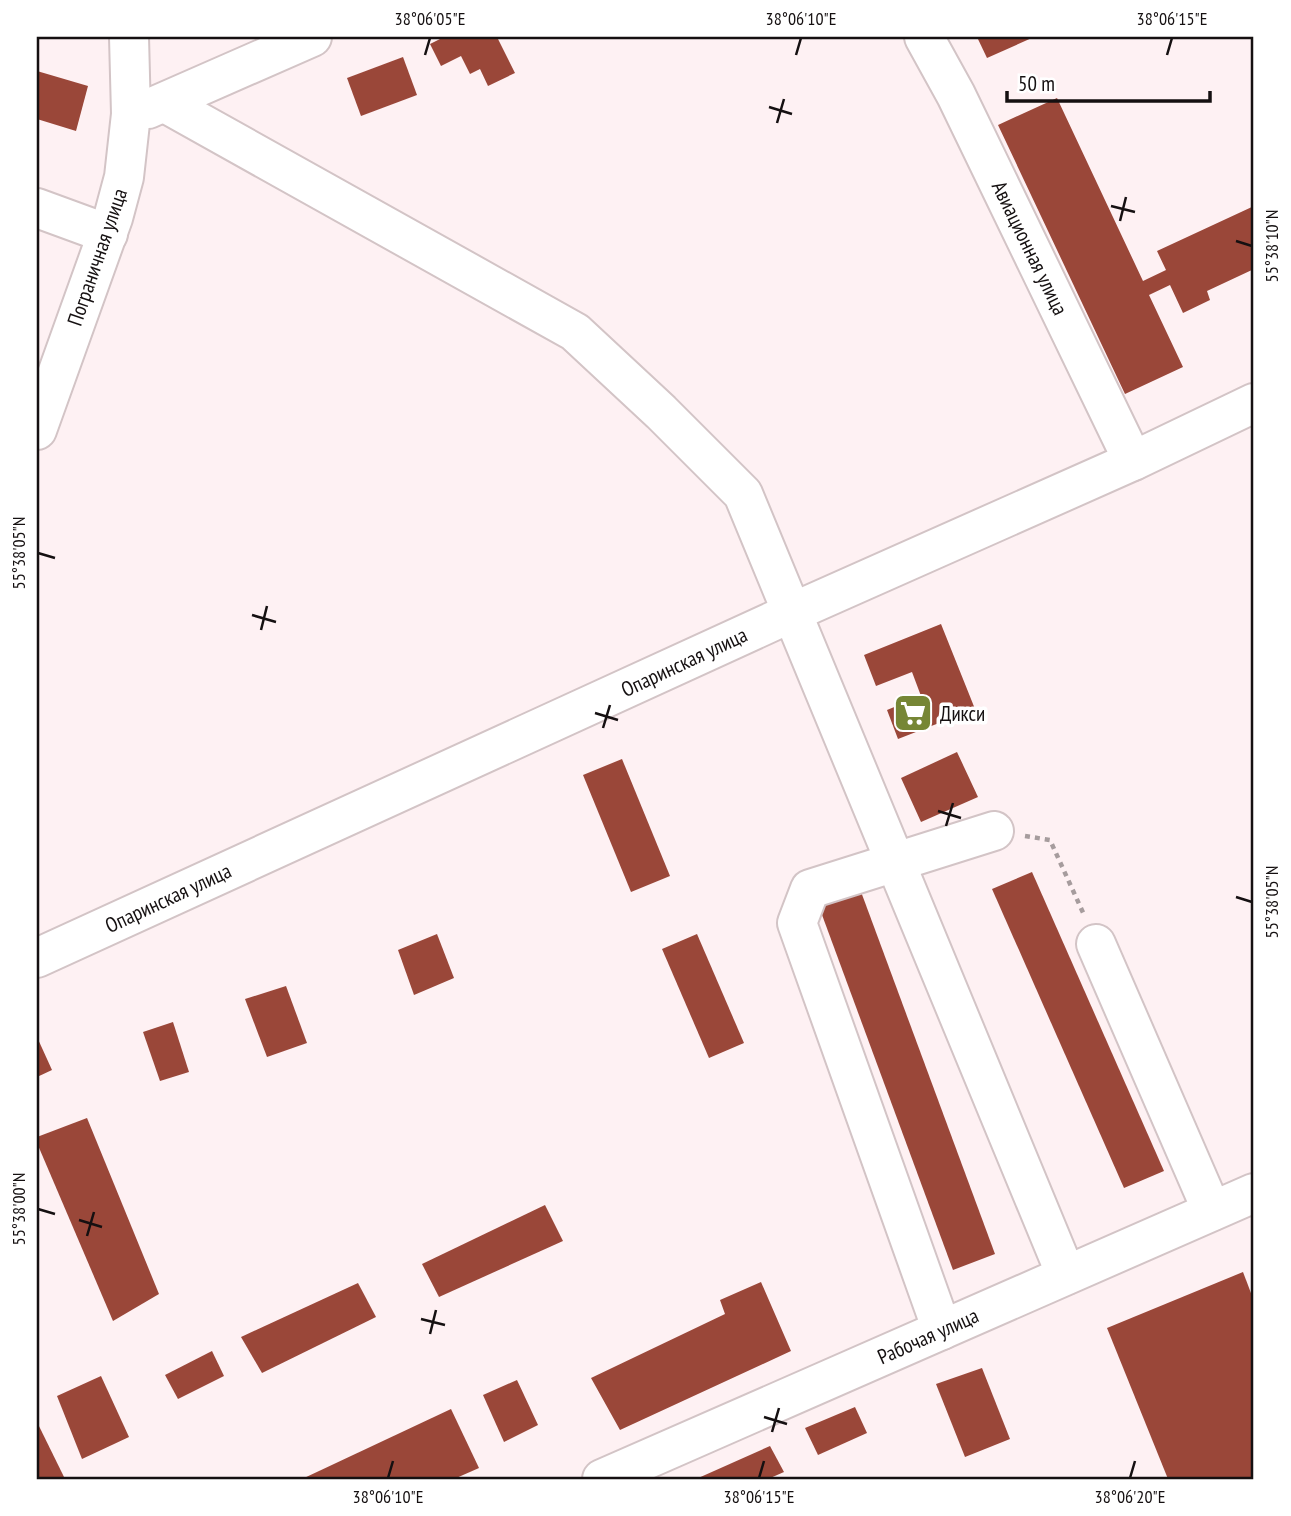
<svg xmlns="http://www.w3.org/2000/svg" width="1291" height="1516" font-family="'PT Sans Narrow',sans-serif">
	<style>
		.building { fill: #9a4739 }
		.lines { fill: none; stroke-linecap: round; stroke-linejoin: round }
		.minor-casing { stroke: #d3c4c6; stroke-width: 42 }
		.path { stroke: #a69c9d; stroke-width: 4.5; stroke-dasharray: 5 5; stroke-linecap: butt }
		.minor { stroke: #fff; stroke-width: 38 }
		.ticks { fill: none; stroke: #151011; stroke-width: 2.5 }
		.labels { text-anchor: middle; dominant-baseline: central; stroke-width: 7; stroke-linejoin: round; paint-order: stroke }
		.street-label { font-size: 21px; fill: #151011; stroke: #fff }
		.poi-label { font-size: 21px; fill: #151011; stroke: #fff; text-anchor: start }
		.neatline { fill: none; stroke: #151011; stroke-width: 2.5 }
		.ticks-label { font-size: 18px; text-anchor: middle; fill: #151011 }
	</style>
	<rect width="100%" height="100%" fill="#fef1f3"/>
	<g class="building">
		<polygon points="444,37 497,37 515,73 488,86 480,69 470,74 461,56 441,66 430,44"/>
		<polygon points="977,37 1034,37 987,58"/>
		<polygon points="403,57 417,95 361,116 347,78"/>
		<polygon points="37,71 88,86 76,131 37,119"/>
		<polygon points="1057,98 1143,281 1166,270 1157,251 1254,206 1254,269 1207,291 1210,300 1183,313 1170,285 1149,295 1183,367 1125,394 998,125"/>
		<polygon points="941,624 975,709 898,739 887,710 921,696 912,672 876,686 864,655"/>
		<polygon points="957,752 978,797 921,822 901,778"/>
		<polygon points="622,759 670,876 631,892 583,775"/>
		<polygon points="1032,872 1164,1171 1124,1188 992,889"/>
		<polygon points="860,889 995,1254 953,1270 818,904"/>
		<polygon points="437,934 454,978 414,995 398,950"/>
		<polygon points="697,934 744,1043 709,1058 662,949"/>
		<polygon points="286,986 307,1043 267,1057 245,999"/>
		<polygon points="173,1022 189,1072 160,1081 143,1032"/>
		<polygon points="37,1037 52,1070 37,1077"/>
		<polygon points="87,1118 159,1294 113,1321 37,1143 37,1137"/>
		<polygon points="545,1205 563,1241 439,1297 422,1264"/>
		<polygon points="1243,1272 1254,1301 1254,1479 1168,1479 1107,1328"/>
		<polygon points="761,1282 791,1351 620,1430 591,1378 725,1314 720,1300"/>
		<polygon points="358,1283 376,1317 262,1373 241,1337"/>
		<polygon points="212,1351 224,1376 178,1399 165,1375"/>
		<polygon points="982,1368 1010,1439 965,1457 936,1384"/>
		<polygon points="101,1376 129,1437 82,1459 57,1396"/>
		<polygon points="517,1380 538,1425 504,1442 483,1395"/>
		<polygon points="855,1407 867,1433 818,1455 805,1428"/>
		<polygon points="451,1409 479,1468 454,1479 302,1479"/>
		<polygon points="37,1422 65,1479 37,1479"/>
		<polygon points="770,1446 784,1472 768,1479 696,1479"/>
	</g>
	<g class="lines">
		<g class="minor-casing">
			<g id="minor">
				<polyline points="924,37 956,95 1133,461"/>
				<polyline points="165,103 575,332 661,412 743,494 1066,1275"/>
				<polyline points="148,109 312,37"/>
				<polyline points="37,208 108,234"/>
				<polyline points="37,430 113,218 124,177 131,114 129,37"/>
				<polyline points="1096,944 1212,1211"/>
				<polyline points="37,958 791,613 1133,461 1254,403"/>
				<polyline points="942,1330 797,923 810,889 994,831"/>
				<polyline points="602,1479 1254,1193"/>
			</g>
		</g>
		<polyline class="path" points="1025,836 1050,840 1085,917"/>
		<use href="#minor" class="minor"/>
	</g>
	<path class="ticks" d="M 425,55 L 430,38M 796,55 L 801,38M 1167,55 L 1172,38M 769,107 L 792,114M 777,123 L 784,99M 1111,206 L 1135,212M 1120,221 L 1126,197M 1236,241 L 1252,246M 38,553 L 55,558M 252,615 L 276,622M 261,630 L 267,606M 595,713 L 618,720M 603,728 L 610,705M 938,811 L 961,818M 946,826 L 953,803M 1236,897 L 1252,902M 38,1209 L 55,1214M 79,1220 L 102,1227M 87,1236 L 94,1212M 421,1319 L 445,1325M 430,1334 L 436,1310M 764,1417 L 787,1424M 772,1432 L 779,1408M 388,1478 L 393,1461M 759,1478 L 764,1461M 1130,1478 L 1135,1461"/>
	<defs>
		<g id="supermarket-square" transform="scale(2.0125)"><rect x="-9" y="-9" width="18" height="18" rx="4" fill="#768635" stroke="#fff"/><path d="M-6-5.5h2.5l.6 2H6L4.5 2H-2.5L-4.4-4H-6ZM-1.5 3.2a1.3 1.3 0 1 0 .1 0ZM3 3.2a1.3 1.3 0 1 0 .1 0Z" fill="#fff"/></g>
	</defs>
	<g fill-rule="evenodd">
		<use href="#supermarket-square" x="913" y="713"/>
	</g>
	<g class="labels">
		<g class="street-label">
			<text transform="translate(1030 248) rotate(64)">Авиационная улица</text>
			<text transform="translate(97 257) rotate(-71)">Пограничная улица</text>
			<text transform="translate(684 662) rotate(-25)">Опаринская улица</text>
			<text transform="translate(168 898) rotate(-25)">Опаринская улица</text>
			<text transform="translate(928 1336) rotate(-24)">Рабочая улица</text>
		</g>
		<g class="poi-label">
			<text x="940" y="713">Дикси</text>
		</g>
	</g>
	<rect width="1291" height="1516" fill="none" stroke="#ffffff" stroke-width="77"/>
	<path d="M1007 91v10h203v-10" fill="none" stroke="#151011" stroke-width="3.5"/>
	<text x="1018" y="91" font-size="21" fill="#151011" stroke="#ffffff" stroke-width="5" paint-order="stroke">50 m</text>
	<rect x="38" y="38" width="1214" height="1440" class="neatline"/>
	<g class="ticks-label">
		<text x="430" y="25">38°06'05"E</text>
		<text x="801" y="25">38°06'10"E</text>
		<text x="1172" y="25">38°06'15"E</text>
		<text transform="translate(1272 246) rotate(-90)" y="6">55°38'10"N</text>
		<text transform="translate(19 553) rotate(-90)" y="6">55°38'05"N</text>
		<text transform="translate(1272 902) rotate(-90)" y="6">55°38'05"N</text>
		<text transform="translate(19 1209) rotate(-90)" y="6">55°38'00"N</text>
		<text x="388" y="1503">38°06'10"E</text>
		<text x="759" y="1503">38°06'15"E</text>
		<text x="1130" y="1503">38°06'20"E</text>
	</g>
</svg>
